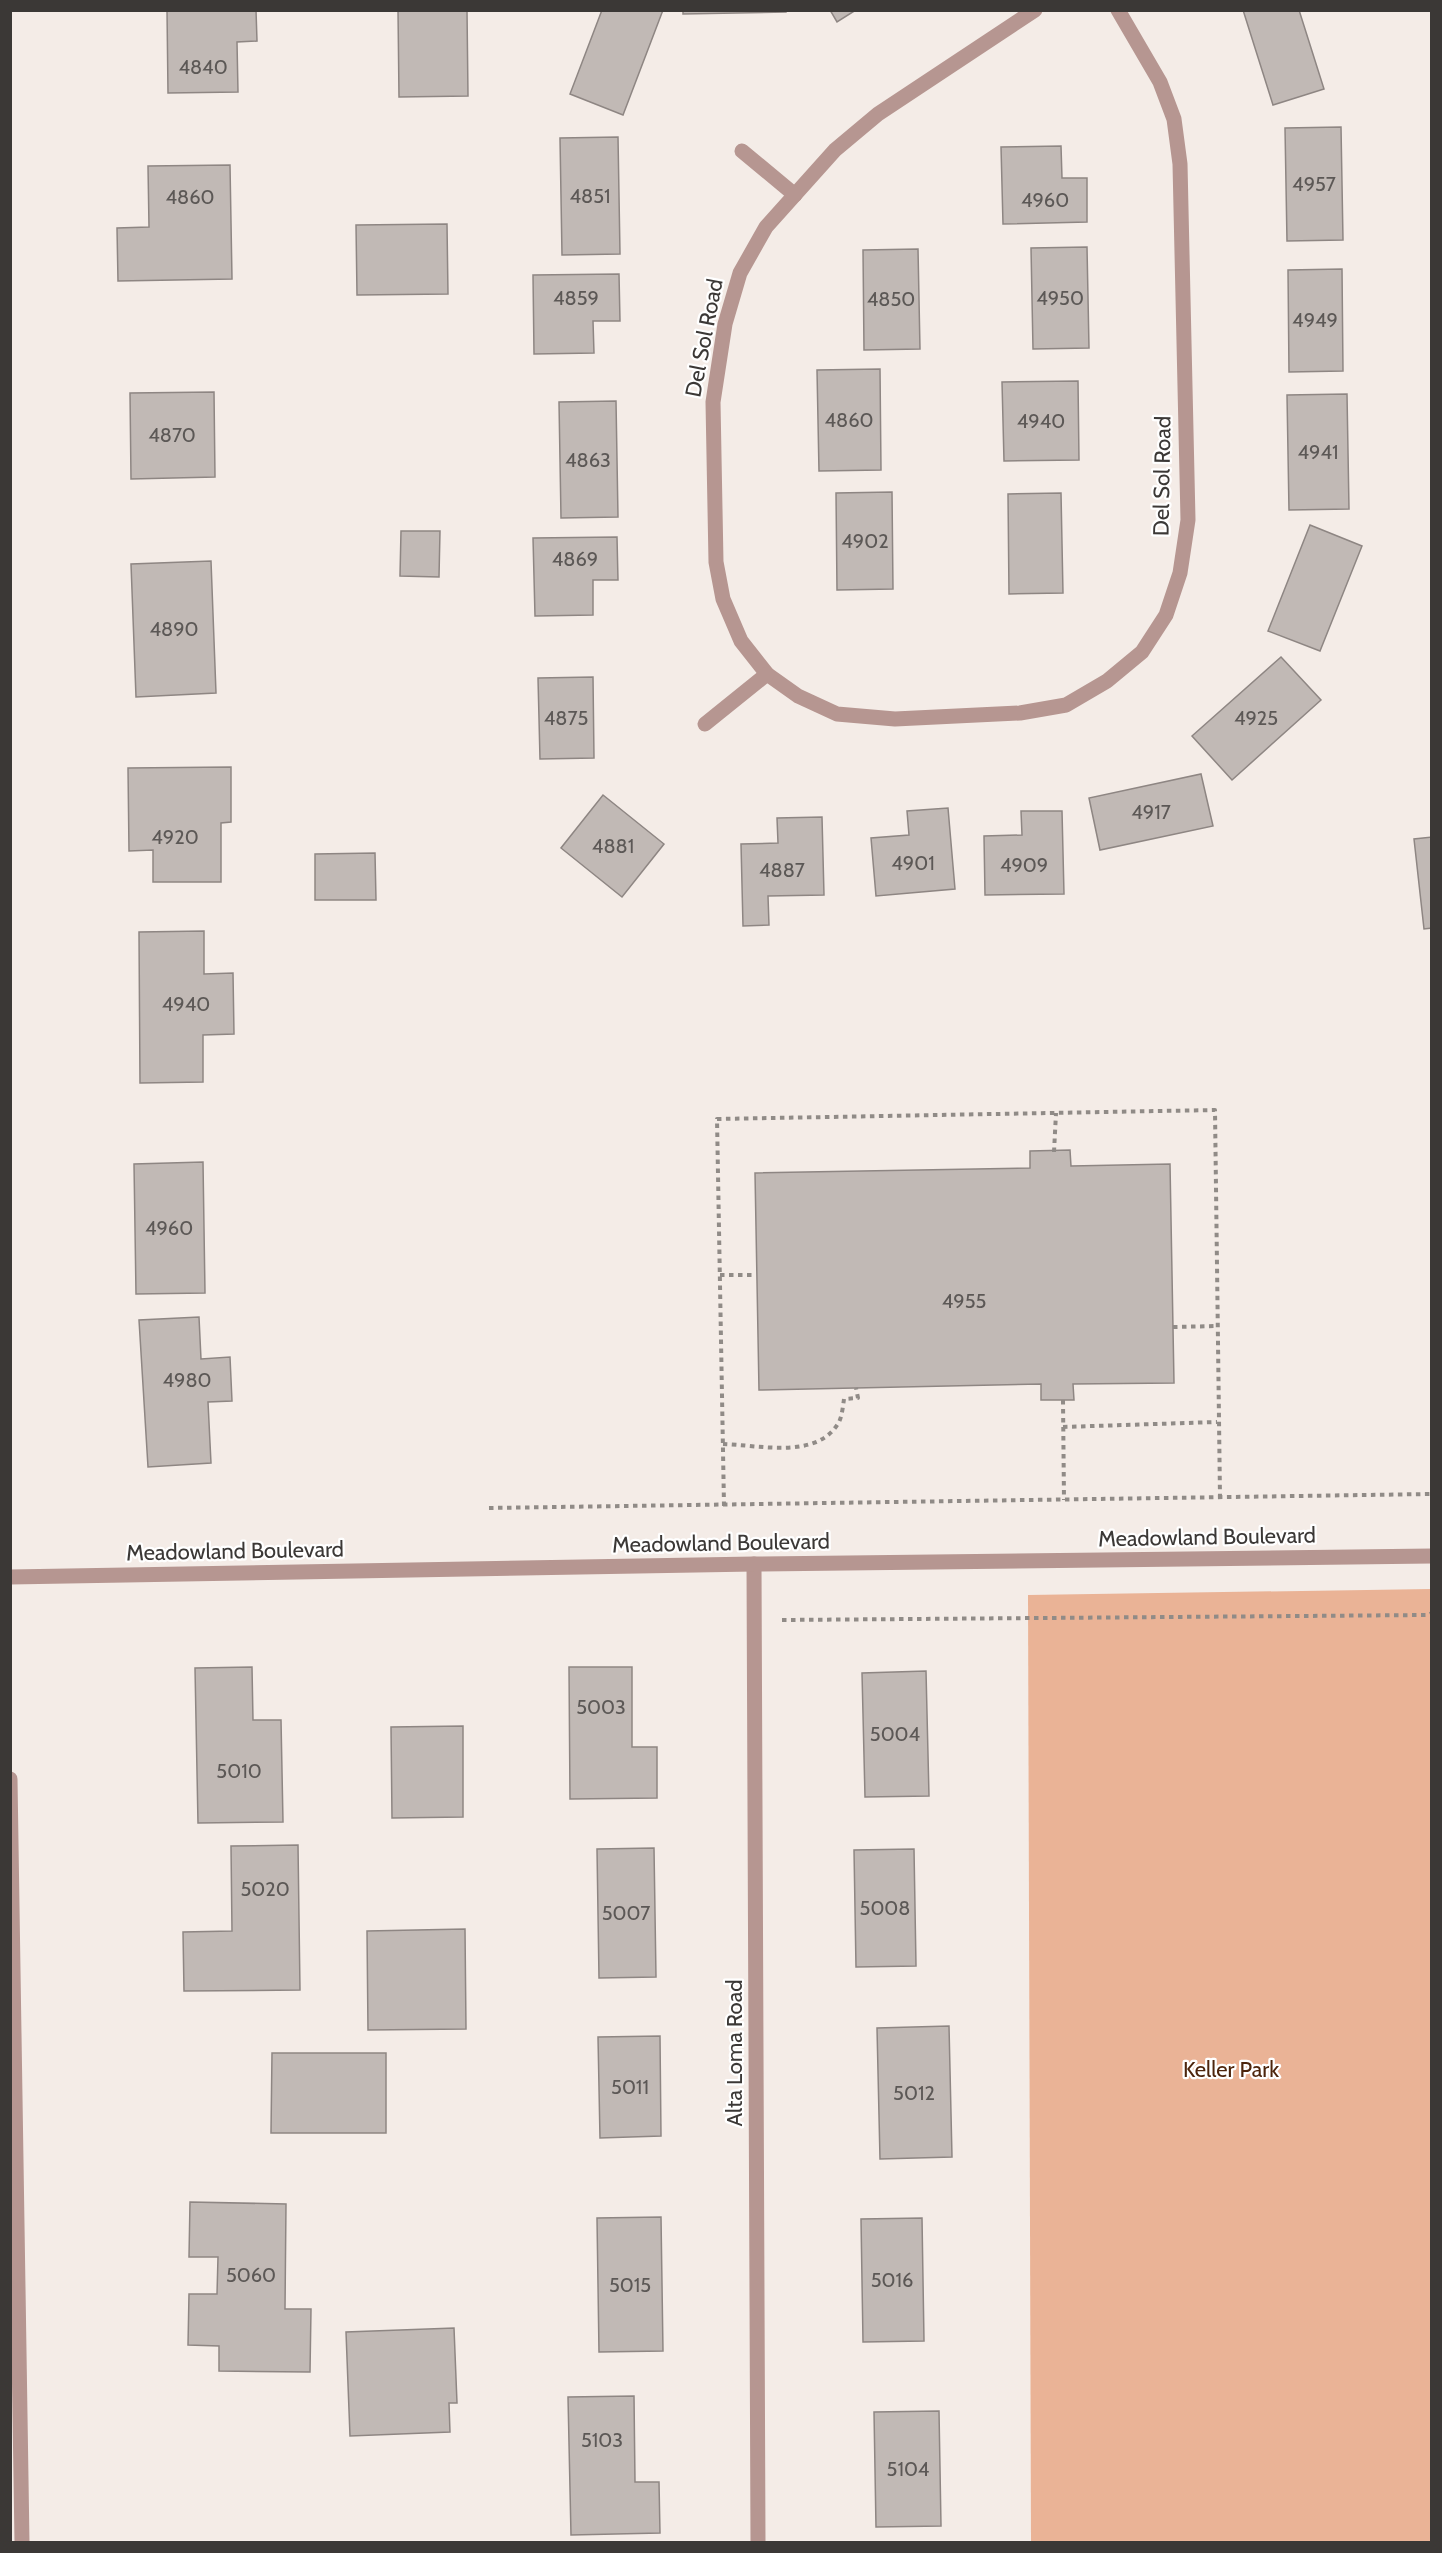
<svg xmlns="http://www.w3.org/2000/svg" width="1442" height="2553" font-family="Cabin,sans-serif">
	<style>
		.green { fill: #eab396 }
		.building { fill: #c1b9b5; stroke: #8e8683; stroke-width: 1.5 }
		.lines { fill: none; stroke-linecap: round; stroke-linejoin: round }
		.path { stroke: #908b87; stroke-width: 4; stroke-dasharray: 4.5 4.5; stroke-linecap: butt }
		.minor { stroke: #b69691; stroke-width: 15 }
		.labels { text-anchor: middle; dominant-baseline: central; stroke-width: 4.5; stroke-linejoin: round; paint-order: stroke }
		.number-label { font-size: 20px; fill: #5c5856 }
		.street-label { font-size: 22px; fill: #3b3836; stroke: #fff }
		.park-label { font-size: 22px; fill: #4d250c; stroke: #fff }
	</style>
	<rect width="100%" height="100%" fill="#f4ece7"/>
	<polygon class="green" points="1431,1589 1431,2542 1031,2542 1028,1595"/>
	<g class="building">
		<polygon points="167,10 256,10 257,41 237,42 238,92 168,93"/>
		<polygon points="398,10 467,10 468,96 399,97"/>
		<polygon points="602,10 663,10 623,115 570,94"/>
		<polygon points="683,10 786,10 786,12 683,14"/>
		<polygon points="830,10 856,10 837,22"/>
		<polygon points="1243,10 1299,10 1324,89 1273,105"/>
		<polygon points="1341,127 1343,240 1287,241 1285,128"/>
		<polygon points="618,137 620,254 562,255 560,138"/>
		<polygon points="1061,146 1062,178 1087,178 1087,222 1003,224 1001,147"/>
		<polygon points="230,165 232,279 118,281 117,228 149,227 148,166"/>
		<polygon points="447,224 448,294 357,295 356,225"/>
		<polygon points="1087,247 1089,348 1033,349 1031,248"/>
		<polygon points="918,249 920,349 864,350 863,250"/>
		<polygon points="1342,269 1343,371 1289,372 1288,270"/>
		<polygon points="619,274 620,321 593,321 594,353 534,354 533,275"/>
		<polygon points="880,369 881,470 819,471 817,370"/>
		<polygon points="1078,381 1079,460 1004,461 1002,382"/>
		<polygon points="214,392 215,477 131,479 130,393"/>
		<polygon points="1347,394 1349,509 1289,510 1287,395"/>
		<polygon points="616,401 618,517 561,518 559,402"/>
		<polygon points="892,492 893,589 837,590 836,493"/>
		<polygon points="1061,493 1063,593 1009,594 1008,494"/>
		<polygon points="1310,525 1362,546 1320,651 1268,631"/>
		<polygon points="401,531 440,531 439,577 400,576"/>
		<polygon points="617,537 618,580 593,580 593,615 535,616 533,538"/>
		<polygon points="211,561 216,693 136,697 131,564"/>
		<polygon points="1281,657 1321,700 1232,780 1192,736"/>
		<polygon points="593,677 594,758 540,759 538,678"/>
		<polygon points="231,767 231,822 221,823 221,882 153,882 153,850 129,851 128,768"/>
		<polygon points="1201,774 1213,826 1100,850 1089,798"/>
		<polygon points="603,795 664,844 622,897 561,848"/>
		<polygon points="948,808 955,889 876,896 871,838 909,835 907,811"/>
		<polygon points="1021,811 1062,811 1064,894 985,895 984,836 1022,835"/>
		<polygon points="822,817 824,895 768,896 769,925 743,926 741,844 778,843 777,818"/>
		<polygon points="1432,837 1432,928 1424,929 1414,839"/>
		<polygon points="375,853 376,900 315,900 315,854"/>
		<polygon points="204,931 204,974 233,973 234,1034 203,1035 203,1082 140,1083 139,932"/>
		<polygon points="1070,1150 1071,1166 1170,1164 1174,1383 1073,1384 1074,1400 1041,1400 1041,1384 759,1390 755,1173 1030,1168 1030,1151"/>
		<polygon points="203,1162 205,1293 136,1294 134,1164"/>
		<polygon points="199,1317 201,1359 230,1357 232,1401 208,1402 211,1463 148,1467 139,1320"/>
		<polygon points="252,1667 253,1720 281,1720 283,1822 198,1823 195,1668"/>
		<polygon points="569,1667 632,1667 632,1747 657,1747 657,1798 570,1799"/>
		<polygon points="926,1671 929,1796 865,1797 862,1673"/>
		<polygon points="463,1726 463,1817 392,1818 391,1727"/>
		<polygon points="298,1845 300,1990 184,1991 183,1932 232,1931 231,1846"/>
		<polygon points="654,1848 656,1977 599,1978 597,1849"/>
		<polygon points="914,1849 916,1966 856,1967 854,1850"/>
		<polygon points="465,1929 466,2029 368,2030 367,1931"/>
		<polygon points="949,2026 952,2157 880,2159 877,2028"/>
		<polygon points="660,2036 661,2136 600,2138 598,2037"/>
		<polygon points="272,2053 386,2053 386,2133 271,2133"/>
		<polygon points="190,2202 286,2204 285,2309 311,2309 310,2372 219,2371 219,2346 188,2345 189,2294 217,2294 218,2257 189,2257"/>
		<polygon points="661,2217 663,2351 599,2352 597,2218"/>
		<polygon points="922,2218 924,2341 863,2342 861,2219"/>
		<polygon points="454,2328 457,2403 449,2403 450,2432 350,2436 346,2332"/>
		<polygon points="634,2396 635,2482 659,2482 660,2533 571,2535 568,2397"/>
		<polygon points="939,2411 941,2526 876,2527 874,2412"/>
	</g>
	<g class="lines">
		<g class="path">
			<polyline points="1054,1152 1056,1113"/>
			<polyline points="720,1275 755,1275"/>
			<polyline points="1173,1327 1218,1326"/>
			<polyline points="1063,1400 1064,1500"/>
			<polyline points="1063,1427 1217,1422"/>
			<path d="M 723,1444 C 759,1445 818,1460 839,1422 C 842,1416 843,1406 844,1399 L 858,1398 L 856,1388"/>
			<polyline points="724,1506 717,1119 1215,1110 1220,1497"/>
			<polyline points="489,1508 1432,1494"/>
			<polyline points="782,1620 1428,1615 1432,1613"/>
		</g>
		<g class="minor">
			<polyline points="1035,10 878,114 835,150 766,227 740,273 725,324 713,402 716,562 723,599 741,641 767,674 798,696 837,714 895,719 1020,713 1066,705 1107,681 1142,652 1166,615 1180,573 1188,520 1180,164 1174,119 1160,82 1118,10"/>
			<polyline points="742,151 795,195"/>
			<polyline points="705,724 767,674"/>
			<polyline points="754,1564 758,2542"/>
			<polyline points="10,1577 754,1564 1432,1556"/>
			<polyline points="10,1779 22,2542"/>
		</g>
	</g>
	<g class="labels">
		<g class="number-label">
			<text x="203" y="67">4840</text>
			<text x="1314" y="184">4957</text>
			<text x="590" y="196">4851</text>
			<text x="190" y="197">4860</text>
			<text x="1045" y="200">4960</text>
			<text x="576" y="298">4859</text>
			<text x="1060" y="298">4950</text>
			<text x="891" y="299">4850</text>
			<text x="1315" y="320">4949</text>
			<text x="849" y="420">4860</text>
			<text x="1041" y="421">4940</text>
			<text x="172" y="435">4870</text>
			<text x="1318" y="452">4941</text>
			<text x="588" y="460">4863</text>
			<text x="865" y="541">4902</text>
			<text x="575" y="559">4869</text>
			<text x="174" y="629">4890</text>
			<text x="566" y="718">4875</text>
			<text x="1256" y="718">4925</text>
			<text x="1151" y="812">4917</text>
			<text x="175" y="837">4920</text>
			<text x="613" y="846">4881</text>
			<text x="913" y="863">4901</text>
			<text x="1024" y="865">4909</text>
			<text x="782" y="870">4887</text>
			<text x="186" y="1004">4940</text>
			<text x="169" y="1228">4960</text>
			<text x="964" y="1301">4955</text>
			<text x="187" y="1380">4980</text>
			<text x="601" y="1707">5003</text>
			<text x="895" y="1734">5004</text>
			<text x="239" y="1771">5010</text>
			<text x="265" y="1889">5020</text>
			<text x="885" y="1908">5008</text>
			<text x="626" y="1913">5007</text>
			<text x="630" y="2087">5011</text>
			<text x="914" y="2093">5012</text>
			<text x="251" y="2275">5060</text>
			<text x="892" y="2280">5016</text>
			<text x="630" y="2285">5015</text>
			<text x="602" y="2440">5103</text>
			<text x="908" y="2469">5104</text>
		</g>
		<g class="street-label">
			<text transform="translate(704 338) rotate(-79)">Del Sol Road</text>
			<text transform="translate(1162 476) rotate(-89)">Del Sol Road</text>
			<text transform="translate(1207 1537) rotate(-1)">Meadowland Boulevard</text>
			<text transform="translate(721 1543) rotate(-1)">Meadowland Boulevard</text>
			<text transform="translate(235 1551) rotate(-1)">Meadowland Boulevard</text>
			<text transform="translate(734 2053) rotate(-90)">Alta Loma Road</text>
		</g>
		<g class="park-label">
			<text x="1231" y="2069">Keller Park</text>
		</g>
	</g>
	<rect width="1442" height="2553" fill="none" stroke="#3b3836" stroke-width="24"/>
</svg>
